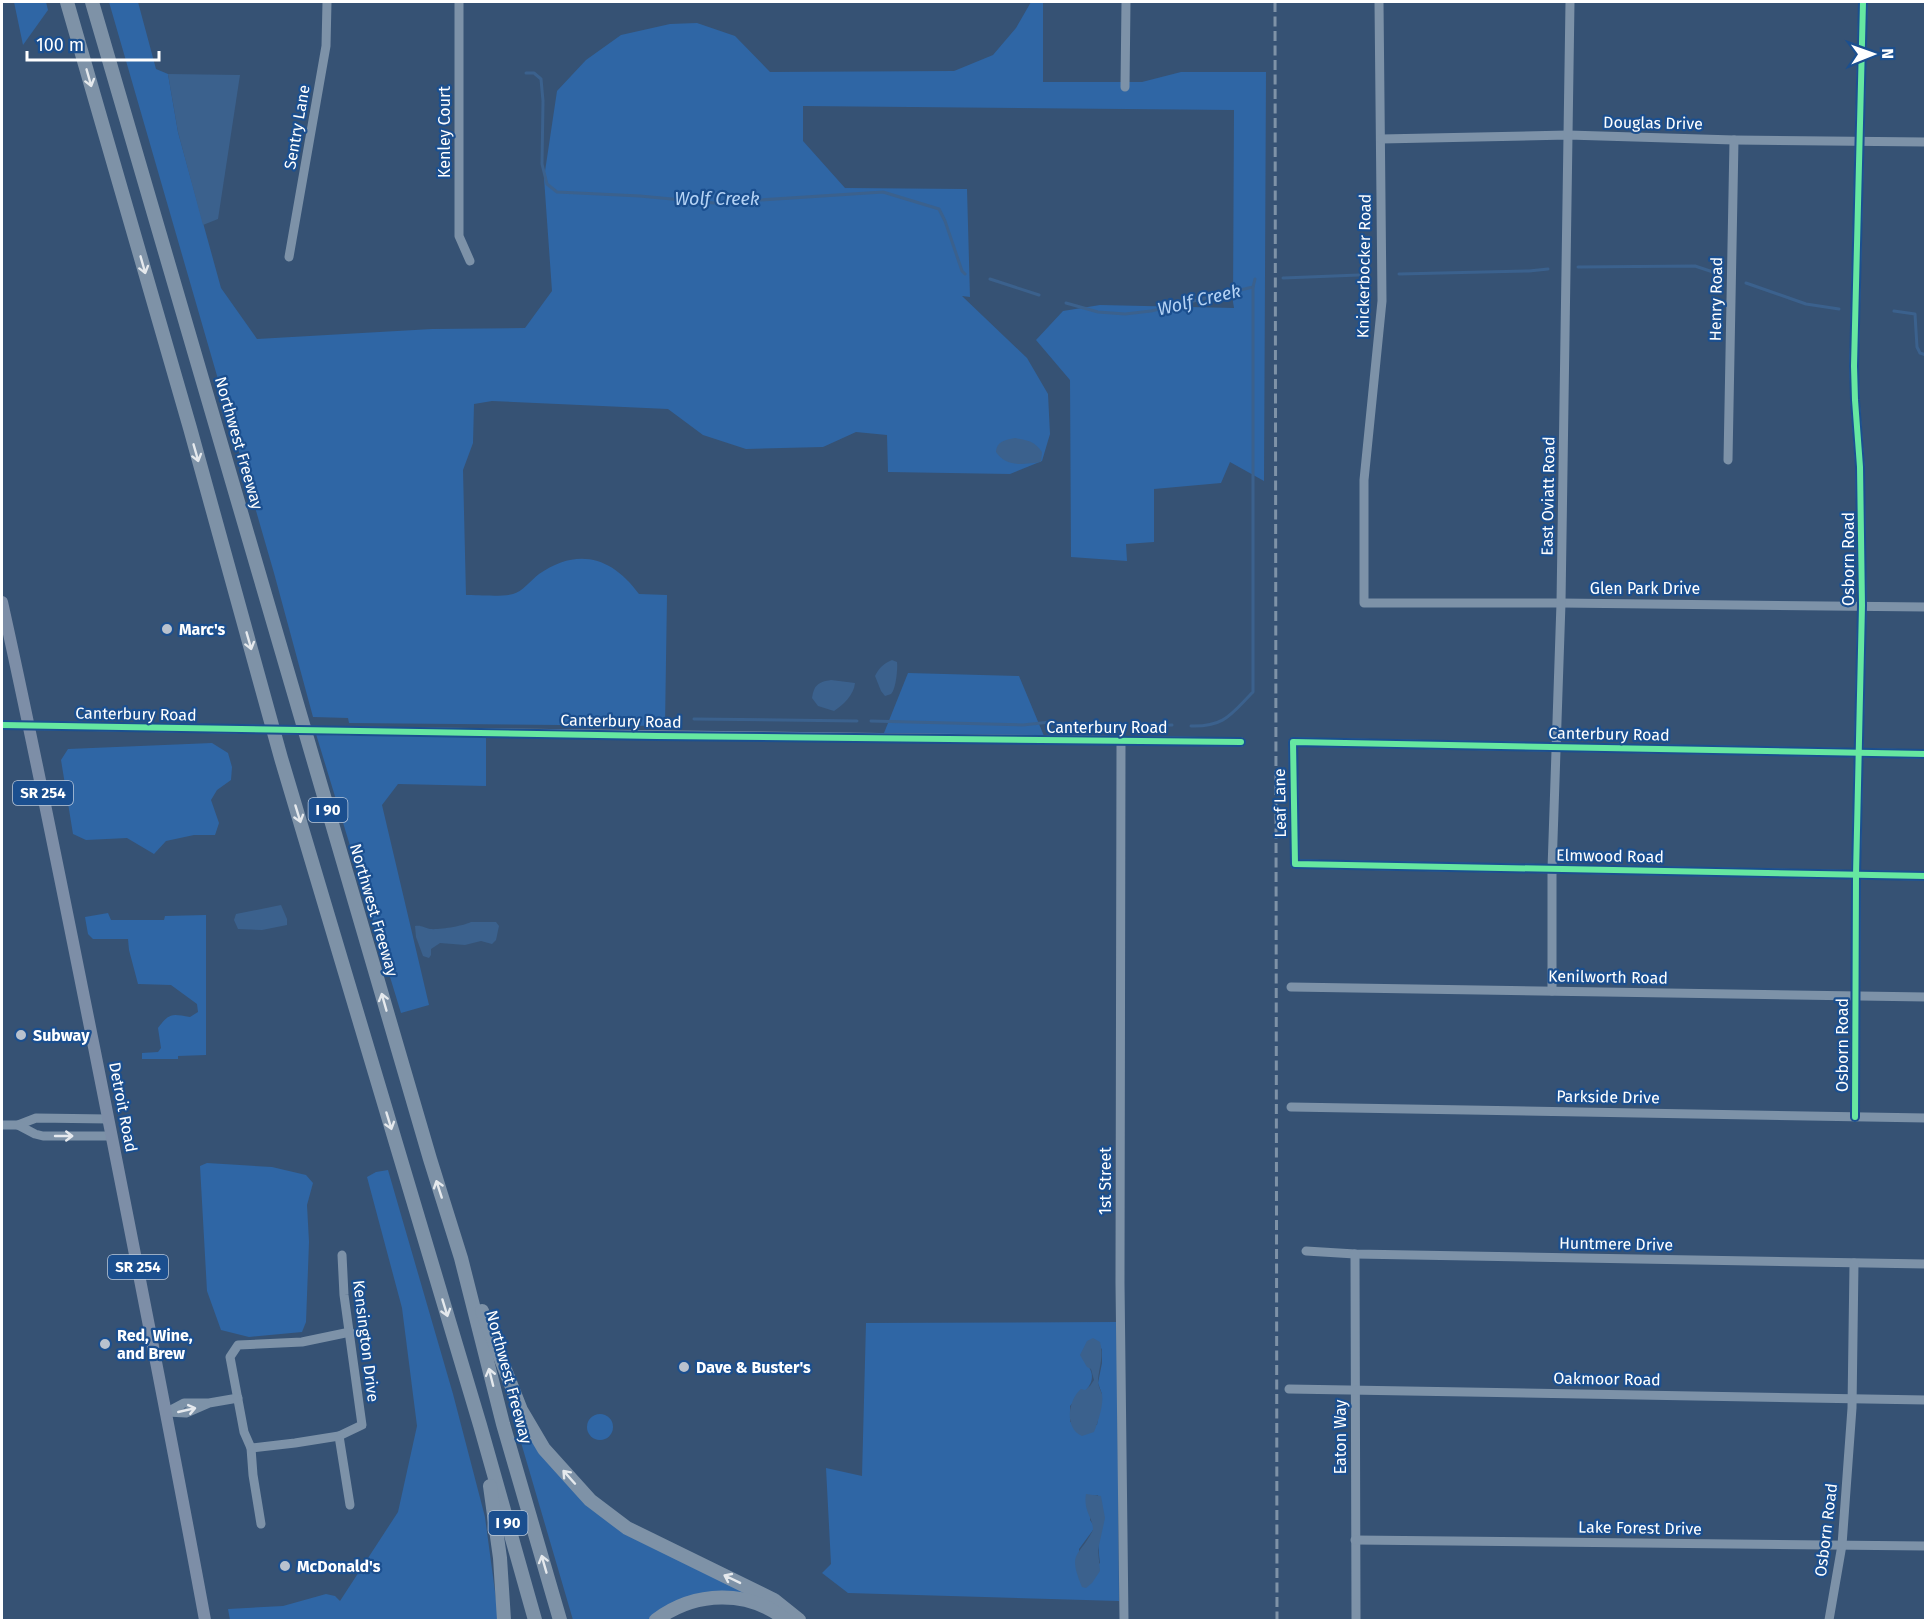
<svg xmlns="http://www.w3.org/2000/svg" width="1927" height="1622" font-family="'Fira Sans',sans-serif">
	<style>
		.green { fill: #2f66a5; fill-rule: evenodd }
		.water { fill: #3b618d }
		.lines { fill: none; stroke-linecap: round; stroke-linejoin: round }
		.stream { stroke: #3b618d; stroke-width: 3 }
		.minor { stroke: #7d92a8; stroke-width: 9 }
		.major { stroke: #7d8ea7; stroke-width: 12 }
		.highway { stroke: #7e92a7; stroke-width: 14 }
		.rail { stroke: #7e92a7; stroke-width: 3; stroke-dasharray: 10 4.5; stroke-linecap: butt }
		.minor-bridge { stroke: #7d92a8; stroke-width: 9 }
		.cycleway-casing { stroke: #1b4f8f; stroke-width: 10 }
		.cycleway { stroke: #66e7a1; stroke-width: 6 }
		.oneway { stroke: #e5e9ed }
		.oneway2 { stroke: #e5e9ee }
		.poi-dot { fill: #b9c2ce; stroke: #1b4f8f; stroke-width: 2 }
		.labels { text-anchor: middle; dominant-baseline: central; stroke-width: 4.5; stroke-linejoin: round; paint-order: stroke }
		.shield { fill: #1b4f8f; stroke: #bbcadd; stroke-width: 1.5 }
		.shield-label { font-size: 15px; font-weight: bold; fill: #fff }
		.street-label { font-size: 16px; fill: #fff; stroke: #1b4f8f }
		.poi-label { font-size: 16px; font-weight: bold; fill: #fff; stroke: #1b4f8f; text-anchor: start }
		.water-label { font-size: 18px; font-style: italic; fill: #b5d3f5; stroke: #1b4f8f }
	</style>
	<rect width="100%" height="100%" fill="#365274"/>
	<g class="green">
		<polygon points="14,2 46,2 48,10 23,45"/>
		<path d="M 109,2 L 138,2 L 156,69 L 168,74 L 178,132 L 221,288 L 257,339 L 432,329 L 525,328 L 552,291 L 544,178 L 557,91 L 586,60 L 621,35 L 670,24 L 697,23 L 735,36 L 770,72 L 954,71 L 993,55 L 1016,28 L 1031,2 L 1043,2 L 1043,82 L 1142,82 L 1181,72 L 1266,72 L 1264,481 L 1230,462 L 1221,483 L 1154,489 L 1154,542 L 1126,544 L 1127,561 L 1071,557 L 1070,380 L 1036,340 L 1063,311 L 1100,305 L 1234,308 L 1233,302 L 1234,110 L 803,106 L 803,141 L 845,188 L 967,189 L 970,297 L 962,296 L 1027,358 L 1048,394 L 1050,434 L 1042,461 L 1010,474 L 888,472 L 887,435 L 856,432 L 823,447 L 746,449 L 703,435 L 668,409 L 492,401 L 474,404 L 473,443 L 463,470 L 466,595 C 478,595 503,597 513,594 C 522,592 531,580 539,574 C 578,547 612,557 639,594 L 667,595 L 665,726 L 349,723 L 348,718 L 313,717 L 274,573 Z"/>
		<polygon points="908,673 1019,676 1044,736 884,733"/>
		<polygon points="316,734 486,734 486,786 398,784 382,805 429,1005 401,1013"/>
		<polygon points="212,743 228,753 232,767 231,780 217,790 211,800 219,823 215,835 194,835 166,841 154,854 127,838 86,840 73,834 61,760 68,749"/>
		<path d="M 108,913 L 111,920 L 164,920 L 165,916 L 206,915 L 206,1055 L 178,1056 L 178,1059 L 142,1059 L 142,1053 L 158,1052 L 161,1048 L 158,1028 C 170,1012 172,1014 190,1017 L 198,1012 L 197,1004 L 171,985 L 138,984 L 129,950 L 128,939 L 93,939 L 88,934 L 85,917 Z"/>
		<polygon points="207,1163 272,1167 306,1175 313,1183 307,1205 309,1242 306,1322 302,1332 249,1337 221,1330 207,1291 200,1166"/>
		<polygon points="388,1170 453,1394 485,1517 498,1614 497,1620 230,1620 228,1609 283,1606 326,1594 335,1596 340,1601 398,1512 417,1426 402,1308 367,1177 376,1172"/>
		<path d="M 1117,1322 L 1119,1601 L 848,1593 L 822,1573 L 831,1564 L 826,1468 L 862,1476 L 866,1323 ZM 1102,1348 L 1102,1363 L 1098,1383 L 1102,1394 L 1097,1425 L 1070,1422 L 1070,1406 C 1081,1394 1099,1384 1089,1367 ZM 1098,1495 C 1099,1516 1097,1544 1100,1563 L 1080,1581 L 1079,1549 L 1093,1530 L 1094,1526 L 1090,1520 L 1092,1496 Z"/>
		<polygon points="508,1398 513,1398 583,1499 755,1594 651,1617 648,1620 573,1620"/>
		<circle cx="600" cy="1427" r="13"/>
	</g>
	<g class="water">
		<polygon points="168,74 240,75 218,219 203,225 178,132"/>
		<path d="M 1015,438 C 1027,440 1035,441 1042,452 L 1041,462 C 1024,464 1007,468 996,452 C 997,441 1005,440 1015,438 Z"/>
		<path d="M 892,660 L 897,662 C 898,667 896,690 891,694 C 889,695 887,695 885,696 L 881,691 L 875,676 C 879,668 883,664 892,660 Z"/>
		<path d="M 831,680 L 855,683 C 854,695 843,705 834,711 L 818,706 L 812,698 C 814,685 818,682 831,680 Z"/>
		<polygon points="281,905 287,919 287,925 262,930 238,929 234,920 236,914"/>
		<path d="M 471,922 L 496,922 L 499,926 L 496,940 L 492,944 L 481,941 L 465,945 L 440,943 L 431,949 L 431,955 L 429,958 L 423,956 L 416,937 L 415,926 C 422,925 424,928 430,929 C 439,930 463,926 471,922 Z"/>
		<path d="M 1093,1338 L 1100,1342 C 1104,1356 1099,1367 1098,1380 C 1098,1386 1100,1389 1102,1394 C 1104,1404 1098,1422 1094,1432 L 1082,1436 C 1064,1428 1068,1400 1081,1389 L 1085,1390 L 1090,1386 L 1094,1380 L 1091,1369 L 1087,1367 L 1080,1355 L 1087,1341 Z"/>
		<path d="M 1086,1494 L 1101,1496 L 1105,1518 L 1098,1550 L 1100,1571 L 1092,1583 L 1086,1588 L 1082,1587 C 1067,1551 1079,1558 1093,1530 C 1093,1517 1083,1511 1086,1494 Z"/>
	</g>
	<g class="lines">
		<g class="stream">
			<polyline points="526,73 534,73 541,79 543,101 542,164 547,184 557,192 640,196 714,203 883,192 939,209 945,221 962,271 965,274"/>
			<polyline points="1578,267 1695,266 1719,274"/>
			<polyline points="1399,274 1529,271 1548,269"/>
			<polyline points="1283,278 1359,275"/>
			<polyline points="990,279 1039,295"/>
			<polyline points="1746,283 1806,304 1839,309"/>
			<polyline points="1066,303 1098,312 1125,314 1151,311 1253,287 1255,279"/>
			<polyline points="1894,311 1915,314 1917,347 1920,353 1926,355"/>
			<polyline points="694,719 857,721"/>
			<polyline points="871,721 1023,725 1050,722"/>
			<polyline points="1071,723 1118,725"/>
			<polyline points="1132,726 1172,725"/>
			<path d="M 1191,726 C 1225,727 1231,714 1253,692 L 1253,287"/>
		</g>
		<g class="minor">
			<polyline points="459,2 459,236 470,261"/>
			<polyline points="1379,2 1382,301 1364,480 1364,603 1561,603 1926,607"/>
			<polyline points="1125,87 1126,2"/>
			<polyline points="1381,139 1568,135 1734,140 1926,142"/>
			<polyline points="289,257 326,46 327,2"/>
			<polyline points="1728,460 1734,140"/>
			<polyline points="2,725 236,729"/>
			<polyline points="349,731 1241,742"/>
			<polyline points="1121,741 1120,1283 1124,1620"/>
			<polyline points="1926,754 1293,742 1295,864 1926,876"/>
			<polyline points="1291,987 1926,997"/>
			<polyline points="1552,991 1552,869 1561,603 1570,2"/>
			<polyline points="1291,1107 1926,1118"/>
			<polyline points="1855,1117 1856,875 1862,605 1860,467 1855,400 1854,366 1863,2"/>
			<polyline points="2,1125 18,1125 36,1118 109,1119"/>
			<polyline points="18,1125 35,1134 43,1136 112,1136"/>
			<polyline points="1306,1251 1355,1254 1926,1264"/>
			<polyline points="1355,1254 1356,1620"/>
			<polyline points="1289,1389 1926,1400"/>
			<polyline points="209,1403 186,1413 167,1412 184,1403 209,1403 238,1398"/>
			<polyline points="339,1436 350,1505"/>
			<polyline points="251,1448 295,1443 339,1436 362,1425 344,1295 342,1255"/>
			<polyline points="261,1524 253,1475 251,1448 244,1432 230,1357 238,1345 302,1342 350,1332"/>
			<polyline points="1355,1540 1926,1546"/>
			<polyline points="1829,1620 1842,1545 1852,1408 1854,1263"/>
		</g>
		<path class="major" d="M 2,602 C 35,750 64,898 94,1047 C 132,1238 170,1429 205,1620"/>
		<g class="highway">
			<polyline points="67,2 190,428 281,758 480,1425 535,1620"/>
			<polyline points="92,2 430,1159 461,1258 503,1424 560,1620"/>
			<polyline points="482,1311 521,1410 544,1449 590,1500 627,1528 774,1600 799,1620"/>
			<polyline points="490,1486 500,1558 504,1620"/>
			<path d="M 656,1620 C 695,1591 748,1589 786,1620"/>
		</g>
		<polyline class="rail" points="1275,2 1277,1620"/>
		<polyline class="minor-bridge" points="236,729 349,731"/>
		<g class="cycleway-casing">
			<g id="cycleway">
				<polyline points="2,725 657,736 1241,742"/>
				<polyline points="1926,754 1293,742 1295,864 1926,876"/>
				<polyline points="1855,1117 1856,875 1862,605 1860,467 1855,400 1854,366 1863,2"/>
			</g>
		</g>
		<use href="#cycleway" class="cycleway"/>
	</g>
	<defs><path id="oneway-shaft" d="M-6 0H5M1.5-3L5.5 0L1.5 3" fill="none" stroke-width="1.6" stroke-linecap="round" stroke-linejoin="round" transform="scale(1.5)"/></defs>
	<g class="oneway">
		<use href="#oneway-shaft" transform="translate(89 78) rotate(74)"/>
		<use href="#oneway-shaft" transform="translate(143 265) rotate(74)"/>
		<use href="#oneway-shaft" transform="translate(196 453) rotate(74)"/>
		<use href="#oneway-shaft" transform="translate(249 641) rotate(74)"/>
		<use href="#oneway-shaft" transform="translate(298 814) rotate(73)"/>
		<use href="#oneway-shaft" transform="translate(384 1002) rotate(-106)"/>
		<use href="#oneway-shaft" transform="translate(389 1121) rotate(73)"/>
		<use href="#oneway-shaft" transform="translate(439 1189) rotate(-108)"/>
		<use href="#oneway-shaft" transform="translate(445 1308) rotate(73)"/>
		<use href="#oneway-shaft" transform="translate(491 1377) rotate(-104)"/>
		<use href="#oneway-shaft" transform="translate(569 1477) rotate(-132)"/>
		<use href="#oneway-shaft" transform="translate(544 1564) rotate(-106)"/>
		<use href="#oneway-shaft" transform="translate(732 1579) rotate(-154)"/>
	</g>
	<g class="oneway2">
		<use href="#oneway-shaft" transform="translate(64 1136)"/>
		<use href="#oneway-shaft" transform="translate(187 1410) rotate(-13)"/>
	</g>
	<g class="poi-dot">
		<circle cx="167" cy="629" r="6"/>
		<circle cx="21" cy="1035" r="6"/>
		<circle cx="105" cy="1344" r="6"/>
		<circle cx="684" cy="1367" r="6"/>
		<circle cx="285" cy="1566" r="6"/>
	</g>
	<g class="labels">
		<g class="shield">
			<rect x="13" y="781" width="60" height="24" rx="4.5"/>
			<rect x="308.5" y="798" width="39" height="24" rx="4.5"/>
			<rect x="108" y="1255" width="60" height="24" rx="4.5"/>
			<rect x="488.5" y="1511" width="39" height="24" rx="4.5"/>
		</g>
		<g class="shield-label">
			<text x="43" y="793">SR 254</text>
			<text x="328" y="810">I 90</text>
			<text x="138" y="1267">SR 254</text>
			<text x="508" y="1523">I 90</text>
		</g>
		<g class="street-label">
			<text transform="translate(1653 123) rotate(1)">Douglas Drive</text>
			<text transform="translate(297 127) rotate(-80)">Sentry Lane</text>
			<text transform="translate(444 132) rotate(-90)">Kenley Court</text>
			<text transform="translate(1364 266) rotate(-89)">Knickerbocker Road</text>
			<text transform="translate(1716 299) rotate(-89)">Henry Road</text>
			<text transform="translate(239 443) rotate(74)">Northwest Freeway</text>
			<text transform="translate(1548 496) rotate(-89)">East Oviatt Road</text>
			<text transform="translate(1848 559) rotate(-90)">Osborn Road</text>
			<text x="1645" y="588">Glen Park Drive</text>
			<text transform="translate(136 714) rotate(1)">Canterbury Road</text>
			<text transform="translate(621 721) rotate(1)">Canterbury Road</text>
			<text x="1107" y="727">Canterbury Road</text>
			<text transform="translate(1609 734) rotate(1)">Canterbury Road</text>
			<text transform="translate(1280 803) rotate(-91)">Leaf Lane</text>
			<text transform="translate(1610 856) rotate(1)">Elmwood Road</text>
			<text transform="translate(374 910) rotate(74)">Northwest Freeway</text>
			<text transform="translate(1608 977) rotate(1)">Kenilworth Road</text>
			<text transform="translate(1842 1045) rotate(-90)">Osborn Road</text>
			<text transform="translate(1608 1097) rotate(1)">Parkside Drive</text>
			<text transform="translate(123 1107) rotate(79)">Detroit Road</text>
			<text transform="translate(1105 1181) rotate(-90)">1st Street</text>
			<text transform="translate(1616 1244) rotate(1)">Huntmere Drive</text>
			<text transform="translate(366 1341) rotate(83)">Kensington Drive</text>
			<text transform="translate(509 1377) rotate(75)">Northwest Freeway</text>
			<text transform="translate(1607 1379) rotate(1)">Oakmoor Road</text>
			<text transform="translate(1340 1437) rotate(-90)">Eaton Way</text>
			<text transform="translate(1640 1528) rotate(1)">Lake Forest Drive</text>
			<text transform="translate(1826 1530) rotate(-83)">Osborn Road</text>
		</g>
		<g class="poi-label">
			<text x="179" y="629">Marc's</text>
			<text x="33" y="1035">Subway</text>
			<text x="117" y="1335">Red, Wine,<tspan x="117" dy="18">and Brew</tspan></text>
			<text x="696" y="1367">Dave &amp; Buster's</text>
			<text x="297" y="1566">McDonald's</text>
		</g>
		<g class="water-label">
			<text x="717" y="199">Wolf Creek</text>
			<text transform="translate(1199 300) rotate(-13)">Wolf Creek</text>
		</g>
	</g>
	<rect width="1927" height="1622" fill="none" stroke="#ffffff" stroke-width="6"/>
	<g transform="translate(1873 54) rotate(89)" stroke="#1b4f8f" stroke-width="4.5" paint-order="stroke">
	<path d="M0-4.5L10 22L0 15L-10 22Z" fill="#ffffff"/>
	<text y="-9" font-size="16" font-weight="bold" text-anchor="middle" fill="#ffffff">N</text>
	</g>
	<path d="M27 51v9h132v-9" fill="none" stroke="#ffffff" stroke-width="3"/>
	<text x="36" y="51" font-size="18" fill="#ffffff" stroke="#1b4f8f" stroke-width="4.5" paint-order="stroke">100 m</text>
</svg>
